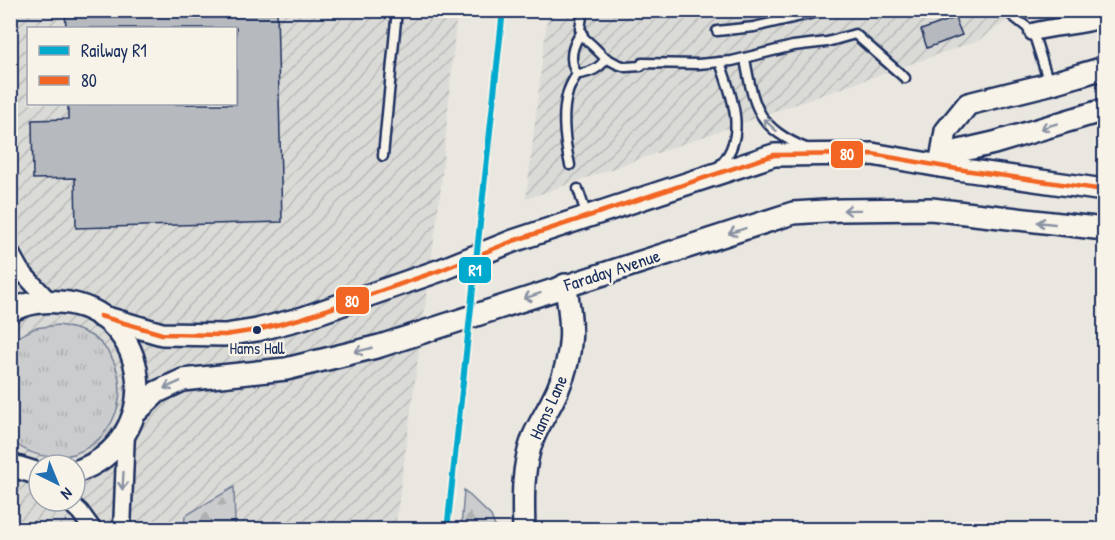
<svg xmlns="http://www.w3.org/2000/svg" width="1115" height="540" font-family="'Patrick Hand',sans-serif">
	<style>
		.industrial { fill: url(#industrial-furrows); fill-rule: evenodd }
		.grass { fill: url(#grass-tufts); stroke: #737e96; stroke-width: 1.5 }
		.forest { fill: url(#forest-firs); stroke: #737e96; stroke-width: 1.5 }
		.building { fill: #b6babf; stroke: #1b2f5e; stroke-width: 1.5 }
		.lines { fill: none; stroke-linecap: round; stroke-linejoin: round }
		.service-casing { stroke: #1b2f5e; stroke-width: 13 }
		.minor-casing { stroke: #1b2f5e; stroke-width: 21 }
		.tertiary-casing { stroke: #1b2f5e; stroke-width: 26 }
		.service { stroke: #f7f3e8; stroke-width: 8 }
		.minor { stroke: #f7f3e8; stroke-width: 16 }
		.tertiary { stroke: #f7f3e8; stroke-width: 21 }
		.bus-1-casing { stroke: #f7f3e8; stroke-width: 9 }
		.bus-1 { stroke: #f26522; stroke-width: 4.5 }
		.rail-1-casing { stroke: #f7f3e8; stroke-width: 10 }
		.rail-1 { stroke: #00a9ce; stroke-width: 6 }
		.oneway { stroke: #8991a3 }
		.bus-dot { fill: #1b2f5e; stroke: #f7f3e8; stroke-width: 2 }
		.labels { text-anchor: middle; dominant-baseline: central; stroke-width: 4.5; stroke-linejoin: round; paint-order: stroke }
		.bus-label { font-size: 16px; fill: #1b2f5e; stroke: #f7f3e8 }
		.street-label { font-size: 18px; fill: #1b2f5e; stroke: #f7f3e8 }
		.line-badge { stroke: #f7f3e8; stroke-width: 2 }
		.badge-label { font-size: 16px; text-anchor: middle; font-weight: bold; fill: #fff }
	</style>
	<defs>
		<pattern id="industrial-furrows" width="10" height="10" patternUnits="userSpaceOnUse" patternTransform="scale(1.5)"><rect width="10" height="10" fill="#dadad6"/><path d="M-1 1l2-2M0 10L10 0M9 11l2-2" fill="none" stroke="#babbba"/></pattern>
		<pattern id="grass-tufts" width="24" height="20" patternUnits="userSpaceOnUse" patternTransform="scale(1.5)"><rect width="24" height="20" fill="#cbcccd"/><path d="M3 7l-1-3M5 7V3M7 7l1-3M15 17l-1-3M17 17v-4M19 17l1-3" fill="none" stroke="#aeb0b2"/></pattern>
		<pattern id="forest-firs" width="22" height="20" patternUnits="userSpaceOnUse" patternTransform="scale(1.5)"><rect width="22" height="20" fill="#cbcccd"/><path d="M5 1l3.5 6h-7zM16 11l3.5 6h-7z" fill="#aeb0b2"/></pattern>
	</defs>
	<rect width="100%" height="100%" fill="#eae7e0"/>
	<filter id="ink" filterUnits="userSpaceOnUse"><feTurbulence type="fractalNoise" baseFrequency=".0167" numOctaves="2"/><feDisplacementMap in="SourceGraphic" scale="12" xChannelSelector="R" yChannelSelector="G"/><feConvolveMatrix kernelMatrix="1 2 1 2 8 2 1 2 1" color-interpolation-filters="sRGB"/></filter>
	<g filter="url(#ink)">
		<g class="industrial">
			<path d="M 10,11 L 457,11 L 440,196 L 395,529 L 11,529 ZM 28,28 L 236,28 L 236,104 L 28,104 ZM 39,465 L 75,465 L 75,501 L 39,501 Z"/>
			<polygon points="548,11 1021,11 979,40 526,199"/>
		</g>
		<path class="grass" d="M 59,325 C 68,327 78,329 86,333 C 100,339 111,353 116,367 C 137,433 64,485 11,440 L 10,341 L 35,328 Z"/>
		<g class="forest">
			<polygon points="234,487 235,528 266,529 184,529 185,516"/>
			<polygon points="464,490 491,516 496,529 461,529"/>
		</g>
		<g class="building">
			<polygon points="65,10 277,10 282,222 76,228 75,178 33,179 32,120 68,119 68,104 236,104 236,28 66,28"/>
			<polygon points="955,18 962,35 927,48 921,30"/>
		</g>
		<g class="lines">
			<g class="service-casing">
				<g id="service">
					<polyline points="583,10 580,29 584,38 593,46 604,57 617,64 626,67 641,66 642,63 698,64 732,61 793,46 827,42 855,34 905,78"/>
					<polyline points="1005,10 1033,32 1049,83"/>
					<polyline points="717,31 754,27 827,10"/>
					<path d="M 582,32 C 572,45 568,60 577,74 C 590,73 600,69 606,58"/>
					<path d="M 745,59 C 754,109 758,128 808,149"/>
					<polyline points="383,156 397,10"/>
					<path d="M 570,165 C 565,143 561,114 568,92 C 570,85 574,79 577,74"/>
					<path d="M 716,169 C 750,139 732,98 720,62"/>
					<polyline points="578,189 587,216"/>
				</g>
			</g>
			<g class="minor-casing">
				<g id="minor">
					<path d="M 1033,32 C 1057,25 1081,27 1104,18"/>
					<polyline points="10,252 20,270 49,301"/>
					<polyline points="68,501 80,512 93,530"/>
					<polyline points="122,530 126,432"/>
				</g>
			</g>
			<g class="tertiary-casing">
				<g id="tertiary">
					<polyline points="942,155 994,143 1104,110"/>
					<polyline points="940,166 946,131 968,104 1049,84 1104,68"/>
					<path d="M 10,311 C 26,303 43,300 60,302 C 153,309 168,441 75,472"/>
					<polyline points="100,316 162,334 225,335 257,330 303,318 441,270 513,241 774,155 872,154 957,169 1104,190"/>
					<polyline points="135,413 157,392 183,380 286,369 380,346 793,213 841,210 931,209 1104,229"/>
					<polyline points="10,465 39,474"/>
					<path d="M 524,530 C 523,499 522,467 533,438 C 540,421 551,406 558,389 C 574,353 573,323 565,285"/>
				</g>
			</g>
			<use href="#service" class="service"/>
			<use href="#minor" class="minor"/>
			<use href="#tertiary" class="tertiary"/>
			<g class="bus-1-casing">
				<polyline id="bus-1" points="100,316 162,334 225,335 257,330 303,318 441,270 513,241 774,155 872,154 957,169 1104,190"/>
			</g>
			<use href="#bus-1" class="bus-1"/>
			<g class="rail-1-casing">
				<polyline id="rail-1" points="447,530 503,10"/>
			</g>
			<use href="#rail-1" class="rail-1"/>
		</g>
		<defs><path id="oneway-shaft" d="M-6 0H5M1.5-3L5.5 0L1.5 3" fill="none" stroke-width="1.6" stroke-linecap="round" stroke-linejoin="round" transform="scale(1.5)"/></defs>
		<g class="oneway">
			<use href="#oneway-shaft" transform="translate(770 125) rotate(-138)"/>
			<use href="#oneway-shaft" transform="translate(1049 126) rotate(163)"/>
			<use href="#oneway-shaft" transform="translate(852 210) rotate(179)"/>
			<use href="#oneway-shaft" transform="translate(1046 223) rotate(-174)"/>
			<use href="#oneway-shaft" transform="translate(737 231) rotate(162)"/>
			<use href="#oneway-shaft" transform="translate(532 296) rotate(161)"/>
			<use href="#oneway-shaft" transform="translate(363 350) rotate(166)"/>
			<use href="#oneway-shaft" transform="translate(172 385) rotate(156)"/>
			<use href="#oneway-shaft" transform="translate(123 481) rotate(93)"/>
		</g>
	</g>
	<circle class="bus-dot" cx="257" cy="330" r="5"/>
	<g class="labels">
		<g class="bus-label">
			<text x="257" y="348">Hams Hall</text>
		</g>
		<g class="street-label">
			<text transform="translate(612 270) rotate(-18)">Faraday Avenue</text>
			<text transform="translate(548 407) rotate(-66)">Hams Lane</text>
		</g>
	</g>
	<g class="line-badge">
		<rect x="830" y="140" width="34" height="29" rx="6" fill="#f26522"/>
		<rect x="458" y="256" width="34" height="28" rx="6" fill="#00a9ce"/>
		<rect x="335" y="286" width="35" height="29" rx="6" fill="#f26522"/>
	</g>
	<g class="badge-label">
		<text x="847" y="160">80</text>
		<text x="475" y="276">R1</text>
		<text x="352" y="307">80</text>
	</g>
	<rect width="1115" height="540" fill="none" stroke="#f7f3e8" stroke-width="36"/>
	<rect x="18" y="18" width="1079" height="504" fill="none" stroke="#1b2f5e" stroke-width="2" filter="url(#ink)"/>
	<rect x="27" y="27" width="210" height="78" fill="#f7f3e8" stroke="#9fa5b1" stroke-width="1.5"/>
	<rect x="39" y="46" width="30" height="9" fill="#00a9ce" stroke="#9fa5b1" stroke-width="1.5"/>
	<text x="81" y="57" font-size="18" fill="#1b2f5e">Railway R1</text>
	<rect x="39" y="76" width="30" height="9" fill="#f26522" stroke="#9fa5b1" stroke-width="1.5"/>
	<text x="81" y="87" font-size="18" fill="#1b2f5e">80</text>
	<g transform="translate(57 483) rotate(137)"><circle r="28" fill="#f7f3e8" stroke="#9fa5b1" stroke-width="1.5"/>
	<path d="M0-4.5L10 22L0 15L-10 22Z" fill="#1f6fb2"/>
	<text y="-9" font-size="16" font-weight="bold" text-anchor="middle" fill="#1b2f5e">N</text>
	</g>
</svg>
